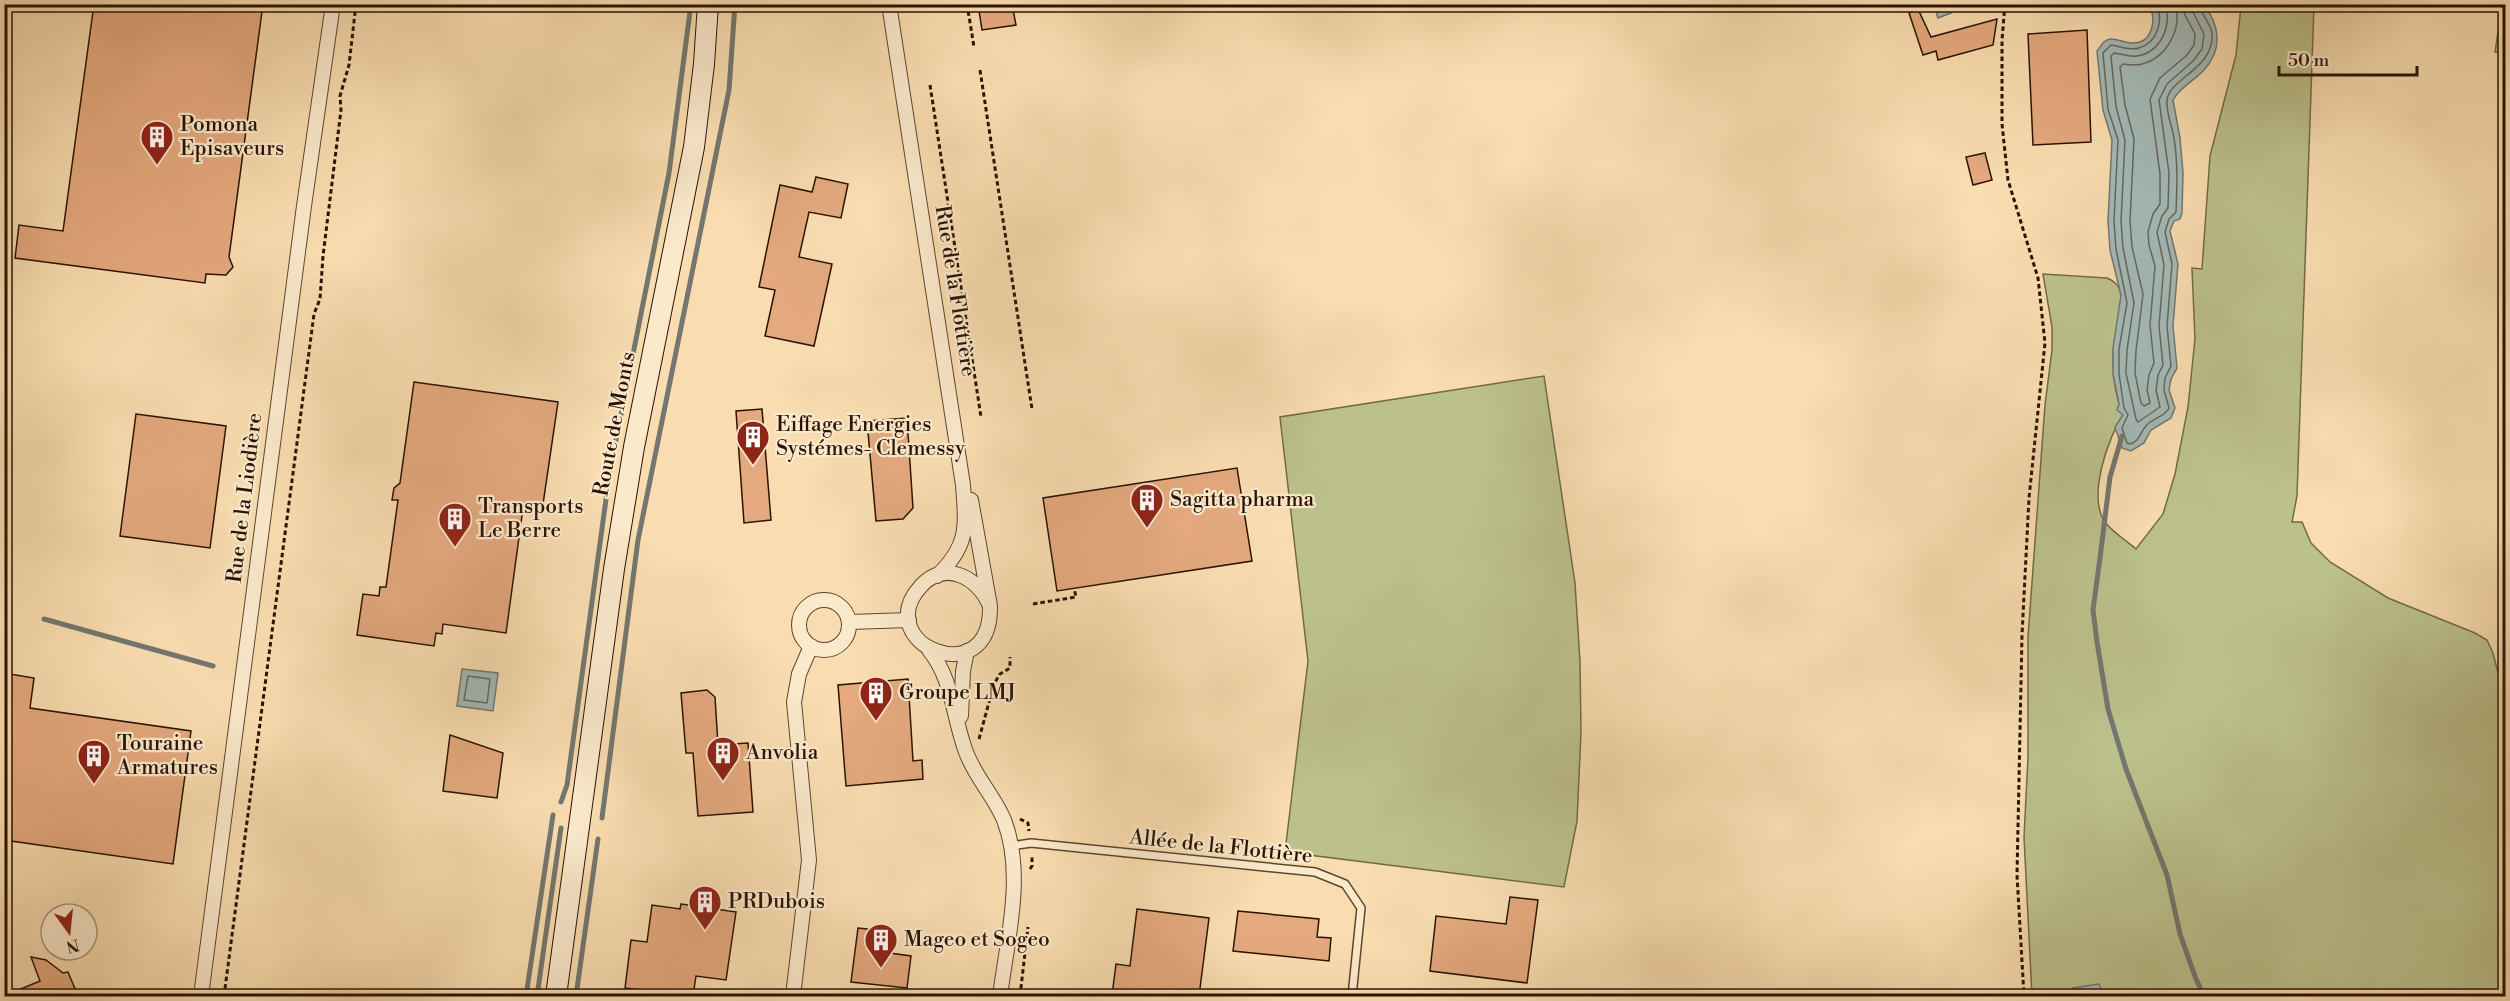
<svg xmlns="http://www.w3.org/2000/svg" width="2510" height="1001" font-family="'Libre Bodoni',serif">
	<style>
		.green { fill: #bcc18c; stroke: #736a48; stroke-width: 1.5 }
		.water { fill: #a3b9b7; stroke: #73776f; stroke-width: 1.5 }
		.lines { fill: none; stroke-linecap: round; stroke-linejoin: round }
		.shore { stroke: #66665d; stroke-width: 1.5 }
		.stream { stroke: #73776f; stroke-width: 5 }
		.building { fill: #e4a97e; stroke: #2a1303; stroke-width: 1.5 }
		.lane-casing { stroke: #5e462e; stroke-width: 10 }
		.street-casing { stroke: #5e462e; stroke-width: 16 }
		.secondary-casing { stroke: #2a1303; stroke-width: 22 }
		.path { stroke: #2a1303; stroke-width: 3; stroke-dasharray: 4.5 3; stroke-linecap: butt }
		.lane { stroke: #fbe9cc; stroke-width: 7 }
		.street { stroke: #fbe9cc; stroke-width: 14 }
		.secondary { stroke: #fbe9cc; stroke-width: 20 }
		.labels { text-anchor: middle; dominant-baseline: central; stroke-width: 4.5; stroke-linejoin: round; paint-order: stroke }
		.poi-label { font-size: 21px; fill: #2a1303; stroke: #fbe9cc; text-anchor: start }
		.street-label { font-size: 21px; fill: #2a1303; stroke: #fbe9cc }
	</style>
	<rect width="100%" height="100%" fill="#f9ddb0"/>
	<filter id="stains"><feTurbulence type="fractalNoise" baseFrequency=".00333" numOctaves="4"/><feColorMatrix values="0 0 0 0 .2 0 0 0 0 .09 0 0 0 0 .02 0 0 0 .5 -.17"/></filter>
	<radialGradient id="worn" r=".72"><stop offset=".6" stop-color="#630" stop-opacity="0"/><stop offset="1" stop-color="#630" stop-opacity=".3"/></radialGradient>
	<g class="green">
		<path d="M 2241,5 L 2314,5 L 2297,496 L 2292,522 L 2302,522 L 2311,543 L 2330,562 L 2388,598 L 2475,633 L 2487,640 L 2493,653 L 2506,704 L 2505,996 L 2032,996 L 2024,837 L 2028,757 L 2028,637 L 2045,405 L 2052,350 L 2052,327 L 2043,274 L 2107,278 C 2113,281 2117,283 2120,290 C 2125,307 2116,329 2114,346 C 2111,369 2115,394 2123,415 C 2108,438 2087,497 2105,522 C 2112,532 2127,541 2136,549 L 2163,514 L 2175,474 L 2188,407 L 2195,339 L 2192,268 L 2202,269 L 2210,156 L 2236,55 Z"/>
		<polygon points="2502,5 2505,5 2505,53 2495,52"/>
		<polygon points="1544,376 1575,583 1580,662 1581,732 1577,821 1564,887 1285,852 1308,661 1280,417"/>
	</g>
	<g class="water">
		<polygon points="1934,5 1949,5 1951,13 1938,18"/>
		<path d="M 2149,5 L 2204,5 C 2220,26 2223,49 2204,70 C 2194,81 2180,87 2173,100 L 2180,138 L 2183,173 L 2182,213 L 2180,219 L 2174,221 L 2170,231 L 2178,264 L 2173,326 L 2177,368 L 2171,379 L 2169,390 L 2175,408 L 2171,418 L 2151,430 L 2144,443 L 2131,451 L 2122,448 L 2115,427 L 2123,415 L 2117,410 L 2119,404 L 2113,374 L 2113,348 L 2121,295 L 2110,250 L 2108,221 L 2112,140 L 2103,110 L 2097,51 C 2101,46 2104,39 2111,39 C 2119,39 2127,44 2135,43 C 2154,41 2156,17 2149,5 Z"/>
		<polygon points="462,669 498,673 493,711 457,706"/>
		<polygon points="2099,984 2104,996 2074,996 2073,988"/>
	</g>
	<g class="lines">
		<g class="shore">
			<path d="M 2156,4 C 2164,20 2158,42 2139,48 C 2131,51 2119,46 2111,45 L 2103,53 L 2108,109 L 2118,140 L 2114,221 L 2116,249 L 2127,303 L 2119,349 L 2119,374 L 2124,408 L 2128,415 L 2122,428 L 2127,443 L 2130,444 C 2140,441 2139,434 2146,426 C 2152,418 2164,418 2169,408 L 2164,390 L 2165,378 L 2171,366 L 2167,326 L 2172,264 L 2165,232 L 2169,219 L 2176,212 C 2177,188 2178,162 2174,138 C 2172,126 2166,113 2167,101 C 2168,78 2214,70 2212,34 C 2211,23 2201,15 2199,4"/>
			<path d="M 2164,4 C 2174,23 2160,54 2137,56 C 2130,57 2121,54 2114,53 L 2111,56 L 2116,107 L 2125,140 L 2121,221 L 2123,248 L 2134,303 L 2127,350 L 2126,373 L 2136,419 L 2138,422 L 2160,407 L 2156,390 L 2158,375 L 2163,365 L 2159,326 L 2164,265 L 2157,232 L 2162,216 L 2168,208 L 2169,173 L 2159,100 L 2167,84 L 2193,61 L 2202,49 L 2204,34 L 2193,12 L 2192,4"/>
			<path d="M 2175,4 C 2183,29 2166,58 2142,64 C 2136,66 2129,65 2123,64 L 2120,67 L 2125,105 L 2134,139 L 2130,221 L 2132,247 L 2143,294 L 2136,351 L 2135,373 L 2141,403 L 2144,406 L 2150,403 L 2147,390 L 2149,375 L 2154,363 L 2150,325 L 2155,266 L 2149,245 L 2148,232 L 2153,214 L 2160,204 L 2160,174 L 2150,99 L 2160,78 L 2187,55 L 2194,45 L 2195,34 L 2185,15 L 2183,4"/>
			<polygon points="468,676 490,679 487,703 464,700"/>
		</g>
		<g class="stream">
			<polyline points="2503,50 2506,31"/>
			<polyline points="2122,436 2110,477 2100,558 2093,610 2097,642 2108,709 2126,769 2167,875 2180,934 2196,979 2204,996"/>
			<polyline points="44,619 213,666"/>
			<polyline points="561,802 567,785 610,470 669,173 691,4"/>
			<polyline points="602,818 638,540 729,90 735,4"/>
			<polyline points="526,996 553,815"/>
			<polyline points="537,996 561,828"/>
			<polyline points="576,996 598,839"/>
		</g>
	</g>
	<g class="building">
		<polygon points="94,4 263,4 229,257 233,267 226,275 206,274 205,283 15,258 19,225 63,231"/>
		<polygon points="978,4 1012,4 1016,25 982,30"/>
		<polygon points="1918,9 1931,37 1997,19 1993,45 1938,60 1936,51 1923,55 1909,13"/>
		<polygon points="2087,30 2091,142 2033,145 2028,34"/>
		<polygon points="1985,153 1992,180 1973,185 1966,157"/>
		<polygon points="816,177 848,184 841,218 809,212 799,257 832,264 814,346 765,336 775,290 759,287 780,185 812,192"/>
		<polygon points="414,382 558,402 542,511 523,508 506,633 443,624 442,634 436,633 434,646 357,635 363,594 379,596 380,587 386,587 398,500 392,500 394,488 400,483"/>
		<polygon points="762,409 771,520 744,523 736,411"/>
		<polygon points="136,414 226,426 210,548 120,536"/>
		<polygon points="907,418 913,508 903,519 876,521 867,421"/>
		<polygon points="1237,468 1252,561 1057,591 1043,498"/>
		<polygon points="4,673 34,678 30,708 191,731 173,864 4,840"/>
		<polygon points="908,679 913,761 922,760 923,779 846,786 838,685"/>
		<polygon points="707,690 715,697 718,745 748,743 753,812 698,816 693,753 686,753 681,693"/>
		<polygon points="450,735 503,753 497,798 443,791"/>
		<polygon points="1510,897 1538,900 1527,983 1430,971 1436,916 1506,924"/>
		<polygon points="681,904 736,912 726,980 696,976 693,996 625,988 631,940 647,942 652,905 680,909"/>
		<polygon points="1137,909 1209,918 1199,996 1112,995 1116,964 1130,966"/>
		<polygon points="1238,911 1319,919 1317,937 1331,938 1329,961 1233,951"/>
		<polygon points="858,928 892,932 890,953 911,956 907,988 851,982"/>
		<polygon points="31,957 46,960 63,973 68,972 78,996 4,996 40,981"/>
	</g>
	<g class="lines">
		<g class="lane-casing">
			<polyline id="lane" points="1011,846 1031,843 1315,872 1345,884 1361,908 1352,996"/>
		</g>
		<g class="street-casing">
			<g id="street">
				<path d="M 889,4 L 963,485 C 966,527 969,545 937,576"/>
				<path d="M 971,500 L 990,606 C 992,695 868,644 921,586 C 945,559 979,578 990,606"/>
				<circle cx="824" cy="625" r="25"/>
				<polyline points="850,622 909,620"/>
				<path d="M 929,650 C 953,679 953,718 966,752 C 975,777 994,796 1004,820 C 1025,874 1007,940 1000,996"/>
				<polyline points="961,716 963,671 967,651"/>
				<polyline points="201,996 304,206 333,4"/>
				<polyline points="793,996 809,860 794,702 799,674 811,646"/>
			</g>
		</g>
		<g class="secondary-casing">
			<polyline id="secondary" points="556,996 614,569 634,447 694,147 704,64 708,4"/>
		</g>
		<g class="path">
			<polyline points="967,4 974,47"/>
			<polyline points="2005,4 2002,40 2002,124 2008,180 2038,278 2045,343 2029,498 2022,635 2017,875 2024,996"/>
			<polyline points="980,70 1032,409"/>
			<polyline points="930,85 981,417"/>
			<polyline points="1033,604 1076,597 1074,588"/>
			<polyline points="979,739 994,684 1000,674 1010,668 1010,657"/>
			<polyline points="1020,819 1028,823 1029,831"/>
			<polyline points="1030,869 1032,866 1032,855"/>
			<polyline points="224,996 314,314 320,299 323,256 341,110 340,96 349,65 356,4"/>
			<polyline points="1020,996 1028,927"/>
		</g>
		<use href="#lane" class="lane"/>
		<use href="#street" class="street"/>
		<use href="#secondary" class="secondary"/>
	</g>
	<defs>
		<g id="building-pin" transform="scale(1.725)"><path d="M0 17L-7.5 6A9.5 9.5 0 1 1 7.5 6Z" fill="#8f2418" stroke="#fbe9cc"/><path d="M-4-6H4V6H1V3H-1V6H-4ZM-2.5-4.3h1.7v1.8h-1.7ZM.8-4.3h1.7v1.8H.8ZM-2.5-1h1.7V.8h-1.7ZM.8-1h1.7V.8H.8Z" fill="#fff"/></g>
	</defs>
	<g fill-rule="evenodd">
		<use href="#building-pin" x="157" y="137"/>
		<use href="#building-pin" x="753" y="437"/>
		<use href="#building-pin" x="1147" y="500"/>
		<use href="#building-pin" x="455" y="519"/>
		<use href="#building-pin" x="876" y="693"/>
		<use href="#building-pin" x="723" y="753"/>
		<use href="#building-pin" x="94" y="756"/>
		<use href="#building-pin" x="705" y="902"/>
		<use href="#building-pin" x="881" y="940"/>
	</g>
	<g class="labels">
		<g class="poi-label">
			<text x="180" y="125">Pomona<tspan x="180" dy="24">Episaveurs</tspan></text>
			<text x="776" y="425">Eiffage Energies<tspan x="776" dy="24">Systémes- Clemessy</tspan></text>
			<text x="1170" y="500">Sagitta pharma</text>
			<text x="478" y="507">Transports<tspan x="478" dy="24">Le Berre</tspan></text>
			<text x="899" y="693">Groupe LMJ</text>
			<text x="117" y="744">Touraine<tspan x="117" dy="24">Armatures</tspan></text>
			<text x="746" y="753">Anvolia</text>
			<text x="728" y="902">PRDubois</text>
			<text x="904" y="940">Mageo et Sogeo</text>
		</g>
		<g class="street-label">
			<text transform="translate(955 291) rotate(81)">Rue de la Flottière</text>
			<text transform="translate(615 424) rotate(-79)">Route de Monts</text>
			<text transform="translate(245 498) rotate(-83)">Rue de la Liodière</text>
			<text transform="translate(1221 847) rotate(6)">Allée de la Flottière</text>
		</g>
	</g>
	<rect width="2510" height="1001" fill="none" stroke="#f9ddb0" stroke-width="24"/>
	<rect x="6" y="6" width="2498" height="989" fill="none" stroke="#2a1303" stroke-width="3"/>
	<rect x="12" y="12" width="2486" height="977" fill="none" stroke="#2a1303" stroke-width="1.5"/>
	<g transform="translate(69 932) rotate(165)"><circle r="28" fill="#fbe9cc" stroke="#a7937c" stroke-width="1.5"/>
	<path d="M0-4.5L10 22L0 15L-10 22Z" fill="#8f2418"/>
	<text y="-9" font-size="16" font-weight="bold" text-anchor="middle" fill="#2a1303">N</text>
	</g>
	<path d="M2279 66v9h138v-9" fill="none" stroke="#2a1303" stroke-width="3"/>
	<text x="2288" y="66" font-size="18" fill="#2a1303" stroke="#fbe9cc" stroke-width="4.5" paint-order="stroke">50 m</text>
	<rect width="100%" height="100%" filter="url(#stains)"/>
	<rect width="100%" height="100%" fill="url(#worn)"/>
</svg>
